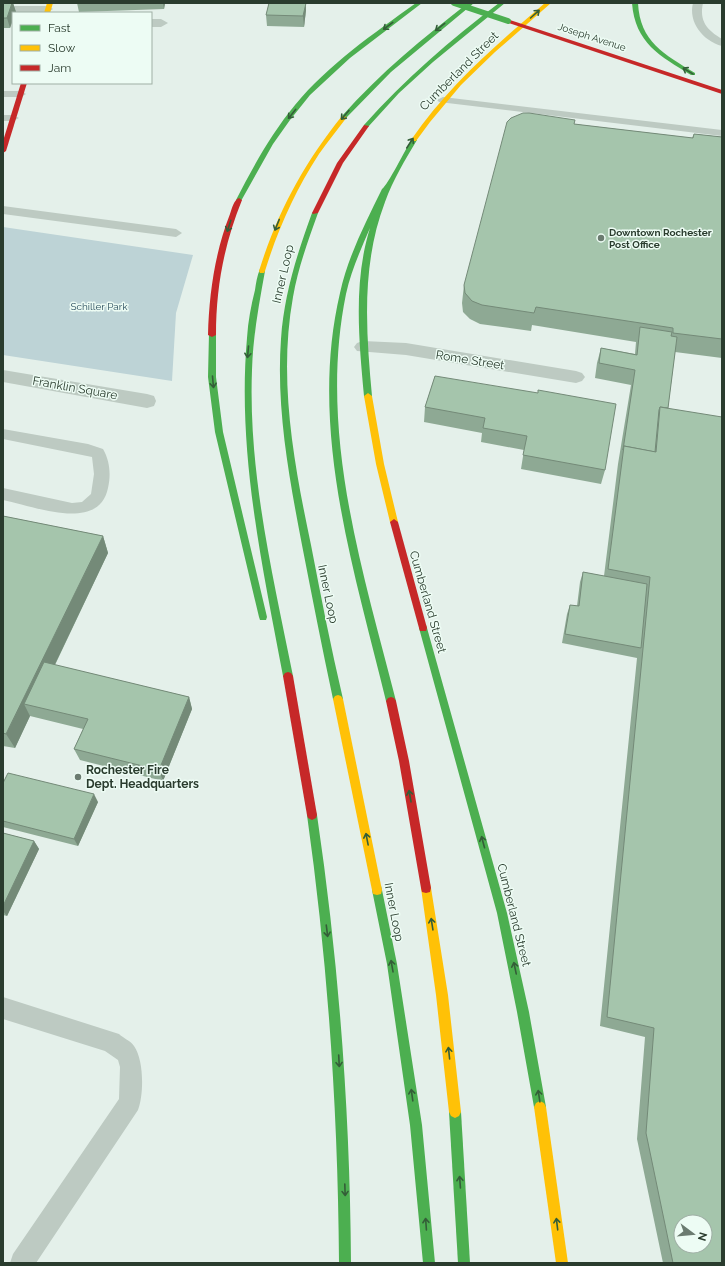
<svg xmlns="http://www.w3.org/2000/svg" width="725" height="1266" font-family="Raleway,sans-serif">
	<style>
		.green { fill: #bdd3d6 }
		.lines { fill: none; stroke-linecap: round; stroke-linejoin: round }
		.lane { fill: #bdcac2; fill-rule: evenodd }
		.street { fill: #bdcac2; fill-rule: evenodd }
		.fast { fill: #4caf50; fill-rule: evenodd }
		.slow { fill: #ffc107; fill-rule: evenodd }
		.jam { fill: #c62828; fill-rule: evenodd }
		.fast-bridge { stroke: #4caf50; stroke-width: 6 }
		.wall { fill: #8ea994 }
		.shaded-wall { fill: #748a78 }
		.building { fill: #a5c5ac; stroke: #748a78; fill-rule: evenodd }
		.oneway { stroke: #345e38 }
		.poi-dot { fill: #6b7b70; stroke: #edfcf4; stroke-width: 1.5 }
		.labels { text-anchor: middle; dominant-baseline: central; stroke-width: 3; stroke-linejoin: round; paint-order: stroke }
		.far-street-label { font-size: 10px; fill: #2a3c2e; stroke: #edfcf4 }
		.far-poi-label { font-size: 10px; font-weight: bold; fill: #2a3c2e; stroke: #edfcf4; text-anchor: start }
		.far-park-label { font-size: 10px; fill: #2b4e5d; stroke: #edfcf4 }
		.street-label { font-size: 12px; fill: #2a3c2e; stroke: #edfcf4 }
		.poi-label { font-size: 12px; font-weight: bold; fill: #2a3c2e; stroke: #edfcf4; text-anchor: start }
	</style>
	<rect width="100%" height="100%" fill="#e4f0ea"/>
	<polygon class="green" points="3,227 193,255 176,313 172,381 3,355"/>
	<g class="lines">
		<g class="lane">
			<path d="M 693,3 L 703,3 C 699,21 707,30 722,39 L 722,46 C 703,41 688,22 693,3 Z"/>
			<polygon points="3,6 48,6 53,9 48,12 3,12"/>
			<polygon points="3,91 21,91 26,94 21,97 3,97"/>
			<polygon points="443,97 722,130 722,136 439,102 437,100"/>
			<polygon points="3,115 13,115 19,118 13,121 3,121"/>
			<polygon points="3,206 176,229 182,233 176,237 3,214"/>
			<path d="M 3,429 L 88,444 L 103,449 C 110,461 111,475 108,488 C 99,533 33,506 3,500 L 3,488 L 72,503 L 82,502 L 91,494 L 94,474 L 92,457 L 3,439 Z"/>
			<path d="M 3,997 L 119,1034 C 123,1038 131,1041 134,1046 C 144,1060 144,1094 138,1110 L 36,1263 L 10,1263 L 13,1254 L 119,1099 L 120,1067 L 118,1060 L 105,1051 L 3,1019 Z"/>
		</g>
		<g class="street">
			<polygon points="151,19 161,19 168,23 161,27 151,27"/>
			<polygon points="363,341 406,343 576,371 582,373 585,377 582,381 576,383 406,355 357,351 354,347 357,343"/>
			<polygon points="3,370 147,394 154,396 156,401 154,406 147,408 3,382"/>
		</g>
		<g class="fast">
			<path d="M 416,3 L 422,3 L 350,58 L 310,95 L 290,120 L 273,144 L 241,201 L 237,201 L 236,200 C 253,167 271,134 295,105 C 329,64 373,34 416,3 Z"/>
			<path d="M 468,3 L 474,3 L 391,72 L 346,118 L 342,118 L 342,116 C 380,73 423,38 468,3 Z"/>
			<path d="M 499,3 L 505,3 L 433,62 L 399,93 L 368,127 L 364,127 L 364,125 C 405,79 450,40 499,3 Z"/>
			<path d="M 632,3 L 638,3 C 640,42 664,54 695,73 L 695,75 L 691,75 C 660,56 635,43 632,3 Z"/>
			<path d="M 412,139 L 417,140 C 405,160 393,180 385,202 C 361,265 366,331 372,396 L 371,398 L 365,398 L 364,396 C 359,341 353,282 370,228 C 361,249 351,271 346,294 C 318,432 362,568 396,701 L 394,704 L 391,705 L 388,704 L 386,701 C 354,569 308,429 340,293 C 348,256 366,222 382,189 C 388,185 406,148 412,139 Z"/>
			<path d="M 315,211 L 318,213 C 308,241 298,268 293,297 C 278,380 294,464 311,545 C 321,597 331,648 343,699 L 341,702 L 338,703 L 335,702 L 333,699 C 322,648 312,596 302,545 C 289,477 276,408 281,339 C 284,295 297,254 312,213 Z"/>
			<path d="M 260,269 L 264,269 L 265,271 C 259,304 253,336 252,370 C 248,473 273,576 293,676 L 291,679 L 288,680 L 285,679 L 283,676 C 262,564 237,452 247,338 C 248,321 251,306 255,290 C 256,283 257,276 260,269 Z"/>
			<polygon points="209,333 212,333 216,335 216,377 223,432 267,617 266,620 260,620 259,617 215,432 208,377"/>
			<polygon points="423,624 426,625 427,628 507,913 529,1012 546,1107 544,1111 540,1113 536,1111 534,1107 517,1012 497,913 419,628 420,625"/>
			<path d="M 312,810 L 316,812 L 317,815 C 339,964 350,1113 351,1263 L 339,1263 C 338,1113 328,964 307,815 L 308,812 Z"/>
			<polygon points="377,885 381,886 382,890 397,964 422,1125 435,1263 423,1263 410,1125 387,964 372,890 373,886"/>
			<polygon points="455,1106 459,1108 461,1112 470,1263 458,1263 449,1112 451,1108"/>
		</g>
		<g class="slow">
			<polygon points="47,3 53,3 50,13 44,13"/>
			<path d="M 545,3 L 551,3 L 495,52 L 461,85 L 430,122 L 416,141 L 412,141 L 411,140 C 448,86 496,45 545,3 Z"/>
			<path d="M 342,116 L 347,117 C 338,129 328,141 319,154 C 295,191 278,229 265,271 L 264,273 L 260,273 L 259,271 C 277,213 304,163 342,116 Z"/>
			<polygon points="368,393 372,396 384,464 398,522 394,525 390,522 376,464 364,396"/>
			<polygon points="338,695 341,696 343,699 382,890 381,894 377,895 373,894 372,890 333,699 335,696"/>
			<polygon points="426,883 430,884 431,888 448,995 461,1112 459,1116 455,1118 451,1116 449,1112 436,995 421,888 422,884"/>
			<polygon points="540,1101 544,1103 546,1107 568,1263 556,1263 534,1107 536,1103"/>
		</g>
		<g class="jam">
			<polygon points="506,20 510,20 722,90 722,94 506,22"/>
			<polygon points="21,83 27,83 6,151 3,153 3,141"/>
			<polygon points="364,125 369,126 343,163 318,213 313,214 312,213 337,163"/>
			<path d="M 239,198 L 242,200 C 224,244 216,288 216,335 L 212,337 L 208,335 C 209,294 215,252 230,214 C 232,208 234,200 239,198 Z"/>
			<polygon points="394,519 398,522 427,628 426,631 420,631 419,628 390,522"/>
			<polygon points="288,672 291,673 293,676 317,815 316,818 312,820 308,818 307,815 283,676 285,673"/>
			<polygon points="391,697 394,698 396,701 409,761 431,888 430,892 426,893 422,892 421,888 399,761 386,701 388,698"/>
		</g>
		<polyline class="fast-bridge" points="454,3 508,21"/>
	</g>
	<g class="wall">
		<polygon points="3,3 13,3 16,12 10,28 3,28"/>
		<polygon points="77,3 165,3 164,9 79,12"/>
		<polygon points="269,3 306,3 306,10 304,27 267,26 266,15"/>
		<polygon points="574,124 692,138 694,134 722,137 722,358 675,352 668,408 722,1263 663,1263 637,1139 645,1037 600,1026 637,658 562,643 567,614 570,605 577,606 580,582 583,572 604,576 618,464 631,385 595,378 597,363 601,348 635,354 636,342 532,325 531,331 480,324 470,319 463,312 462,303 464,285"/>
		<polygon points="435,376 605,470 601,484 521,469 524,450 481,442 482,433 424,422 425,407"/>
		<polygon points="3,516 103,536 108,553 55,665 189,697 192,709 163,781 80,760 74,749 83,729 30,716 15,748 3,746"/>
		<polygon points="3,783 98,802 78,846 3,827"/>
		<polygon points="3,833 34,841 39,849 7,916 3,915"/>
	</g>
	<g class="shaded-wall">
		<polygon points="12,3 13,3 16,12 15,13 13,13 13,19 10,28 7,18"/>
		<polygon points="163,3 165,3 164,9"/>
		<polygon points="306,3 306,10 304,27 303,16"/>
		<polygon points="103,536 108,553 35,706 24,704 30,716 15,748 6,734"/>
		<polygon points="189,697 192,709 163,781 159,770"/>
		<polygon points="94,794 98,802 78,846 74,839"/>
		<polygon points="34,841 39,849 7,916 3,911 3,906"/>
	</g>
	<g class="building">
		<polygon points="3,3 12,3 7,18 3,18"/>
		<polygon points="269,3 306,3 303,16 266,15"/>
		<polygon points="523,113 529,113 575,120 574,124 693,138 694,134 722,137 722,339 673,333 673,328 536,307 534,313 482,305 472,301 465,293 464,285 507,122 511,118"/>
		<polygon points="640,327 672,332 671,336 677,337 668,408 660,407 659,410 655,452 624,446 623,450 635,370 599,363 601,348 637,355"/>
		<polygon points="435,376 538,393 538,390 616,404 605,470 523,455 527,436 483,428 485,418 425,407"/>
		<path d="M 660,407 L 722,417 L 722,1263 L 673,1263 L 646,1133 L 654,1028 L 607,1017 L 650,577 L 608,569 L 624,446 L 656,452 ZM 681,1222 L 705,1222 L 705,1246 L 681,1246 Z"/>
		<polygon points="3,516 103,536 6,734 3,733"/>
		<polygon points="583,572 647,584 641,648 565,634 570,605 579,606"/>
		<polygon points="44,662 189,697 159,770 74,749 88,719 24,704"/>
		<polygon points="8,773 94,794 74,839 3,821 3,783"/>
		<polygon points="3,833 34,841 3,906"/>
	</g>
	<defs><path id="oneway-shaft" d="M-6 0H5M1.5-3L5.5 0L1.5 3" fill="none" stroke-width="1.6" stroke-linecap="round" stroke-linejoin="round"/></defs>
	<g class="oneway">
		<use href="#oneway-shaft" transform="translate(535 14) rotate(-42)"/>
		<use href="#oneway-shaft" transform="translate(388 26) rotate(143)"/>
		<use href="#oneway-shaft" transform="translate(440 27) rotate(142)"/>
		<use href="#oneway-shaft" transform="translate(688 71) rotate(-149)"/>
		<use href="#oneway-shaft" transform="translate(292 114) rotate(129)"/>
		<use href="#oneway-shaft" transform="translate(345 115) rotate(131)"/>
		<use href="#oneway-shaft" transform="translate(410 143) rotate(-57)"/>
		<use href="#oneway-shaft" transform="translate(277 225) rotate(112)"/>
		<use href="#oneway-shaft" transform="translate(229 226) rotate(108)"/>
		<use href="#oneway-shaft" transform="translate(248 352) rotate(95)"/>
		<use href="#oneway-shaft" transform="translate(213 382) rotate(85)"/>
		<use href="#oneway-shaft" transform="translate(410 796) rotate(-100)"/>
		<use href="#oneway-shaft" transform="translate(367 839) rotate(-101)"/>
		<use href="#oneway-shaft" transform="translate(483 842) rotate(-105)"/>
		<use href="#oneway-shaft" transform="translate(432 924) rotate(-99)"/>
		<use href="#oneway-shaft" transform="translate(327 931) rotate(83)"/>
		<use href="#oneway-shaft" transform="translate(392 966) rotate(-100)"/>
		<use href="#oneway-shaft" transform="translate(515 968) rotate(-102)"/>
		<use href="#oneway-shaft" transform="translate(449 1053) rotate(-96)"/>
		<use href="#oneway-shaft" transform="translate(339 1061) rotate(87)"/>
		<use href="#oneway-shaft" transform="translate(412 1095) rotate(-98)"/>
		<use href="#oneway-shaft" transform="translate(539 1096) rotate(-99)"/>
		<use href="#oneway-shaft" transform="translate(460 1182) rotate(-94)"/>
		<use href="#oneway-shaft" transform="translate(345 1190) rotate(88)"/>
		<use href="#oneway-shaft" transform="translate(426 1224) rotate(-94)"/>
		<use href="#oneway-shaft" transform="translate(557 1224) rotate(-97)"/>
	</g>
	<g class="poi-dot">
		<circle cx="601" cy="238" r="4"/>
		<circle cx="78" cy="777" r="4"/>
	</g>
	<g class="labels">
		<g class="far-street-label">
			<text transform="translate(592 37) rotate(18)">Joseph Avenue</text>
		</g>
		<g class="far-poi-label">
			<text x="609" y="232">Downtown Rochester<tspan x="609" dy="12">Post Office</tspan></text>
		</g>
		<g class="far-park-label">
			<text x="99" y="306">Schiller Park</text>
		</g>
		<g class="street-label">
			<text transform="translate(459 71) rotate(-45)">Cumberland Street</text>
			<text transform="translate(283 274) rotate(-77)">Inner Loop</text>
			<text transform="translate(470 360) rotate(9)">Rome Street</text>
			<text transform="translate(75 388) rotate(10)">Franklin Square</text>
			<text transform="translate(328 594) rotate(78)">Inner Loop</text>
			<text transform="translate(428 602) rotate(74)">Cumberland Street</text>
			<text transform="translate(394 912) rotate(79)">Inner Loop</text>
			<text transform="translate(514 915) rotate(76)">Cumberland Street</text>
		</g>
		<g class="poi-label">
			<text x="86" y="770">Rochester Fire<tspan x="86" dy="14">Dept. Headquarters</tspan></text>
		</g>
	</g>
	<rect width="725" height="1266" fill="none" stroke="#2a3c2e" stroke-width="8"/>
	<rect x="12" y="12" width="140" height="72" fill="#edfcf4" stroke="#9fafa5"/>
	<rect x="20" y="25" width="20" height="6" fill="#4caf50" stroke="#9fafa5"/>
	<text x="48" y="32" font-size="12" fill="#2a3c2e">Fast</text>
	<rect x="20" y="45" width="20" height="6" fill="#ffc107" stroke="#9fafa5"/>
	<text x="48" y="52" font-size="12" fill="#2a3c2e">Slow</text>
	<rect x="20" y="65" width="20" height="6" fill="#c62828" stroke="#9fafa5"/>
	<text x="48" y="72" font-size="12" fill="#2a3c2e">Jam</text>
	<g transform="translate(693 1234) rotate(106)"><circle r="19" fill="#edfcf4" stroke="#9fafa5"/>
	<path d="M0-3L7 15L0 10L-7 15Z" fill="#6b7b70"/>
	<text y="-6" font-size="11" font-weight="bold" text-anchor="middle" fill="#2a3c2e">N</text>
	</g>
</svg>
